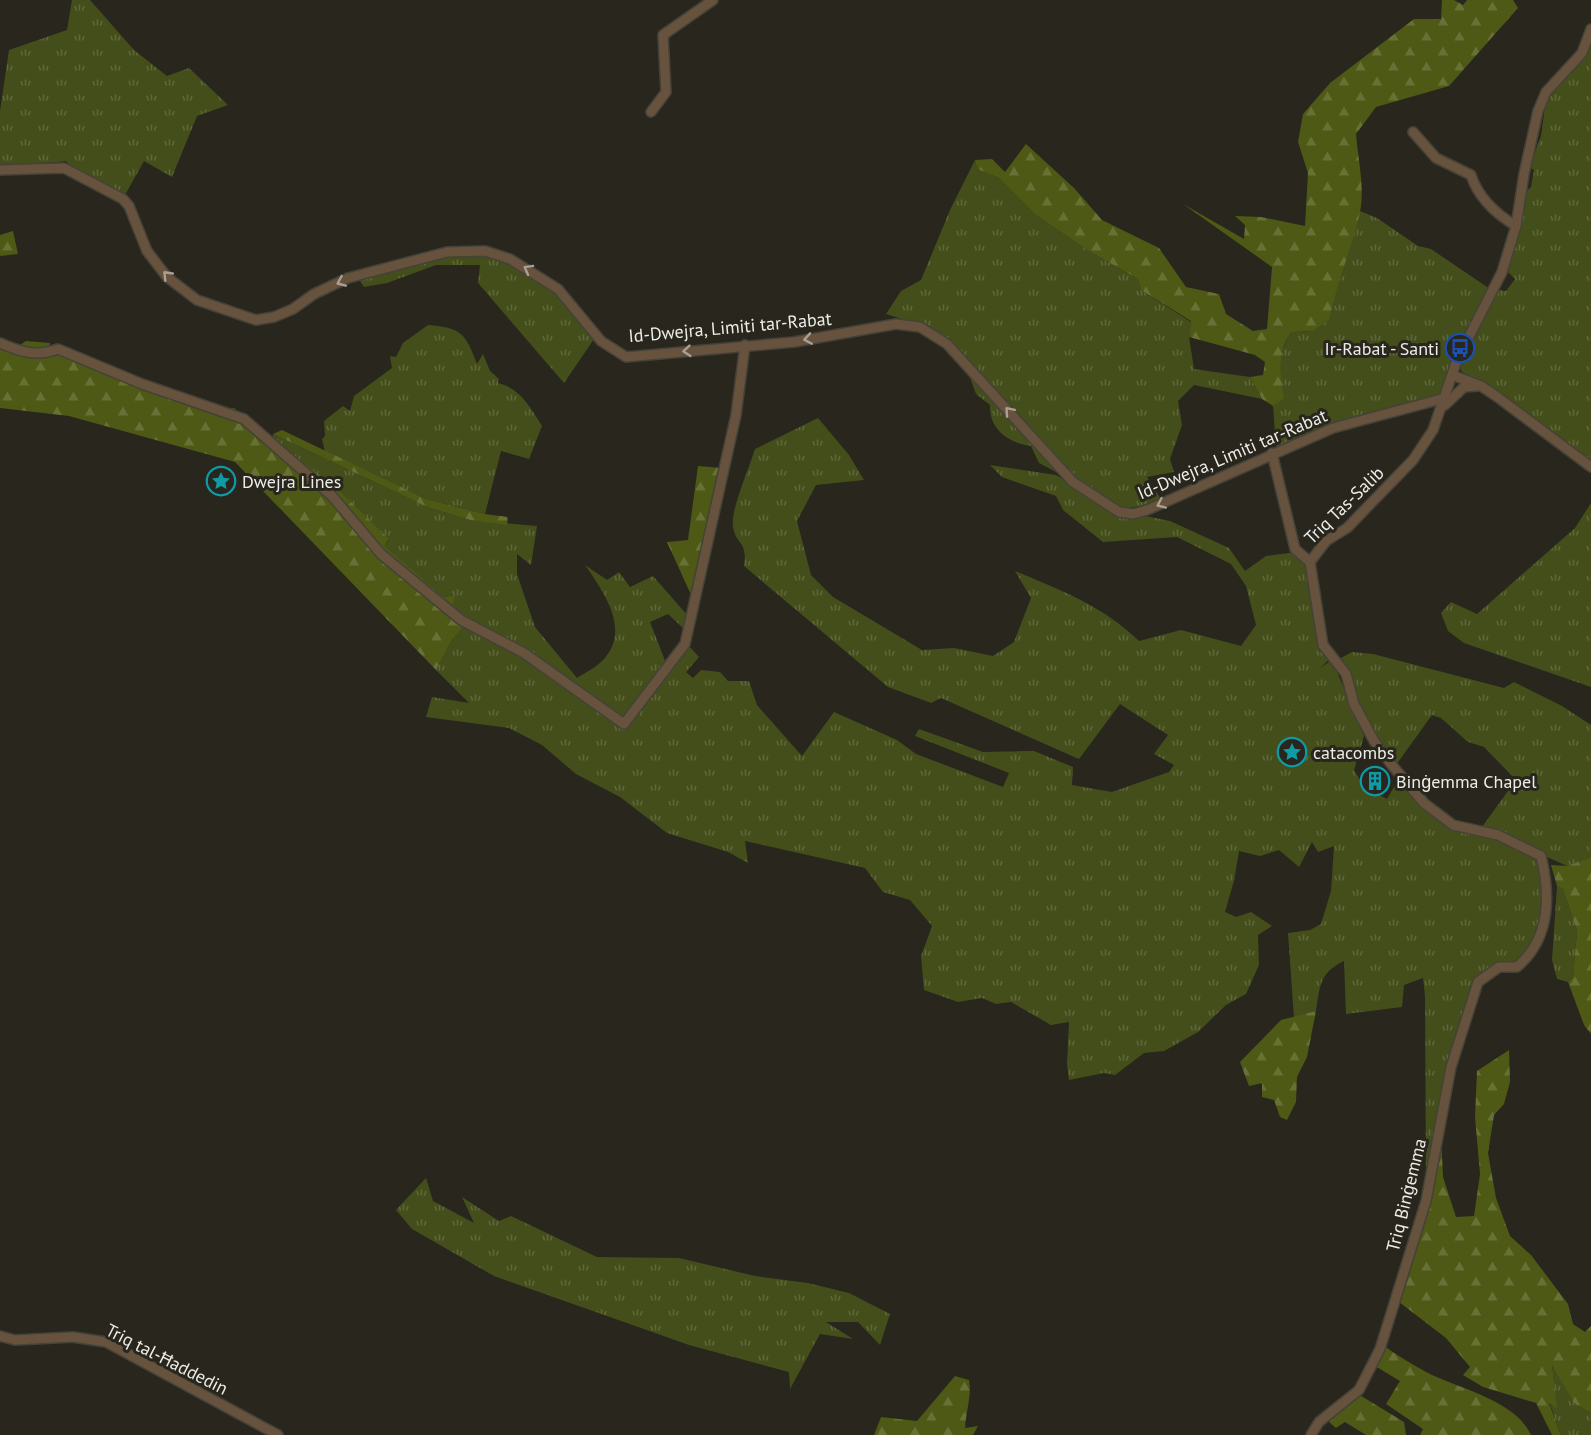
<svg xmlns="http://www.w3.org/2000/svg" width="1591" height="1435" font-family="'PT Sans',sans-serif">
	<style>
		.grass { fill: url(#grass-tufts) }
		.forest { fill: url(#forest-firs) }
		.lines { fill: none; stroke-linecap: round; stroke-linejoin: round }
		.minor-casing { stroke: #444239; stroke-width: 12 }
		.minor { stroke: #66523d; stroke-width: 9 }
		.oneway { stroke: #aa9f92 }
		.labels { text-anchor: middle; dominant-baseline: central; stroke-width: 6; stroke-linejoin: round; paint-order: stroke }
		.street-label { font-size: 18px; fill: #edece6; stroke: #28261d }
		.poi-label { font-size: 18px; fill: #edece6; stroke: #28261d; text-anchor: start }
	</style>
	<defs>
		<pattern id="grass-tufts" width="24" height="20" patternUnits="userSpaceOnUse" patternTransform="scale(1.5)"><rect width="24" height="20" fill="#444e1a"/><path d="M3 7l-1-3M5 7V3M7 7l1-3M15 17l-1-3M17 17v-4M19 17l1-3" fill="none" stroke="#5f683b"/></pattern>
		<pattern id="forest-firs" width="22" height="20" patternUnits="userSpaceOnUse" patternTransform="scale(1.5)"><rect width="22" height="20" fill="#4d5914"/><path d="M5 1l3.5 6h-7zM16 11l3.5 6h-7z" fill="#677136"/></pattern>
	</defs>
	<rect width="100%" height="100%" fill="#28261d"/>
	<g class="grass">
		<path d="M 72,0 L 90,0 L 134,50 L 167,76 L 189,68 L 228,105 L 197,116 L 172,177 L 144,161 L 125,195 C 106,187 79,178 66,161 L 11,167 L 0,165 L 0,111 L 9,50 L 67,30 Z"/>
		<polygon points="1591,42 1591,462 1461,371 1460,361 1498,290 1506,291 1515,279 1508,272 1525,192 1531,187 1534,170 1529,167 1541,136 1546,99 1580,63"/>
		<polygon points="975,160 977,169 999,178 1036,215 1087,250 1138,279 1141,290 1191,322 1189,337 1194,369 1250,377 1262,399 1194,385 1178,401 1182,425 1170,459 1174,472 1147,477 1162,501 1125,509 1071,476 1004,401 931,328 886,314 901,291 921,280 950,210"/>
		<path d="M 1360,211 L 1377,218 L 1418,246 L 1431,249 L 1490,289 L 1441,396 L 1327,427 L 1276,448 L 1273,406 L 1283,398 C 1280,376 1277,349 1292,332 L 1314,331 L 1330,319 L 1334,293 Z"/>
		<polygon points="444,255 490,255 522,269 557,291 594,339 564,383 478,283 480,265 436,265 387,283 364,287 358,278"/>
		<path d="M 428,325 C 461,328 465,332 477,364 L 483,354 L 490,371 L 499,379 L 498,383 C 521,389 530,407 542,426 L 529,459 L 501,451 L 485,514 L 426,499 L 325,452 L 322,439 L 325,436 L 324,421 L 343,406 L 350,411 L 354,396 L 392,368 L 390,356 L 396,357 L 403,343 Z"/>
		<path d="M 968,372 L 1064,476 L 1039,463 L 1031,446 C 1009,443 989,430 990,405 L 976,394 Z"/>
		<path d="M 818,418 L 849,455 L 864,480 L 816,485 L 797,521 L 811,575 L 833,597 L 922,650 L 954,648 L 993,656 L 1014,642 L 1031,598 L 1015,571 C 1059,589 1105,607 1139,641 L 1181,630 L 1241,646 L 1256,625 L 1246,586 L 1231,564 L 1177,537 L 1103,542 L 1063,510 L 1056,496 L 1002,477 L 990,465 L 1056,475 L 1121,515 L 1140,515 L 1170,521 L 1229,548 L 1245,571 L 1266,556 L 1296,552 L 1306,565 L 1321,652 L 1332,657 L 1320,668 L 1332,660 L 1364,736 L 1354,770 L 1364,787 L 1387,799 L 1398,780 L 1422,808 L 1442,822 L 1463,832 L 1487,836 L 1539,859 L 1543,886 L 1543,917 L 1526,956 L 1514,965 L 1478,979 L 1426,1178 L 1425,996 L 1423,978 L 1404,985 L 1402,1007 L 1346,1014 L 1344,961 C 1319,973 1320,986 1316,1011 L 1294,1018 L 1288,933 L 1310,930 L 1321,924 L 1331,891 L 1334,846 L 1318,852 L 1312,842 L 1299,867 L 1279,850 L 1260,856 L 1239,851 L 1234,881 L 1225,912 L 1236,917 L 1251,912 L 1272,926 L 1258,935 L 1259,965 L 1246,994 L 1226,1005 L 1198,1032 L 1164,1051 L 1144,1053 L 1115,1075 L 1104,1073 L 1069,1080 L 1067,1064 L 1069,1022 L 1051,1025 L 1011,1002 L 996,1004 L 982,998 L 958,1002 L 924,990 L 921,956 L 932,926 L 910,900 L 883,892 L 865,868 L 745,841 L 748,863 L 728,852 L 667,833 L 620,797 L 576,774 L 542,745 L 509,728 L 426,717 L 432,697 L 469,703 L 436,670 L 452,640 L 469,621 L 453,606 L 454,595 L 444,597 L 383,546 L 389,540 L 341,492 L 272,440 L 273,434 L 427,507 L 470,520 L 537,526 L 531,565 L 517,554 L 517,574 L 535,627 L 577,678 C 586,672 597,667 604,659 C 631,629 603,591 585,565 L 607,580 L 619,572 L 630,587 L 653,576 L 688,616 L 685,630 L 668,614 L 650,622 L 669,671 L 688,645 L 699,657 L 686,672 L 693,678 L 701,670 L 720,672 L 728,681 L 749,681 L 757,705 L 802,756 L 834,712 L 897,740 L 916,754 L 1003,787 L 1009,773 L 915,736 L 919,729 L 983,752 L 1034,751 L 1073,767 L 1072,785 L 1112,792 L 1169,772 L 1174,765 L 1154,754 L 1168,735 L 1120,704 L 1079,759 L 941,698 L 931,703 L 888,687 L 744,566 C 748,541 736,545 733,527 C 730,511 750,466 755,449 Z"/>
		<polygon points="1591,503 1591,687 1464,643 1448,631 1441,613 1451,602 1477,614 1575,528"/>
		<polygon points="1352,652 1373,654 1504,688 1514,682 1562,706 1591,725 1591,857 1567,866 1482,827 1516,780 1484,747 1468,742 1441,718 1432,715 1396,765 1358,707 1339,659"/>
		<polygon points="1557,886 1563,889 1577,931 1573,977 1568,982 1557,979 1552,960"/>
		<polygon points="426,1178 433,1201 474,1223 462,1197 499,1221 511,1216 597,1257 679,1258 755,1276 808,1283 849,1293 890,1314 880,1345 858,1322 826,1322 853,1339 820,1334 790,1389 789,1372 689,1345 494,1276 412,1229 396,1210"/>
		<polygon points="1552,1363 1574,1403 1591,1413 1591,1435 1561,1435 1549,1401 1556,1407"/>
	</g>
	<g class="forest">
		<path d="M 1442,0 L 1454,0 L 1463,5 L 1467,0 L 1513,0 L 1518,8 L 1449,86 L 1376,107 L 1356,134 C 1358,160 1365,187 1360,212 C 1352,249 1336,282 1330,319 L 1314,331 L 1292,332 C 1277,348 1280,377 1284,398 L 1273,406 L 1262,399 L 1250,377 L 1263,375 L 1265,362 L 1255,355 L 1189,337 L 1191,321 L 1141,290 L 1138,279 L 1087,250 L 1036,215 L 999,178 L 977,169 L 975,160 L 992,159 L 1005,172 L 1026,144 L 1075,189 L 1102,220 L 1159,248 L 1186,287 L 1219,294 L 1226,314 L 1253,331 L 1267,329 L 1272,267 L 1183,204 L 1244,239 L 1245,225 L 1235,216 L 1261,217 L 1305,226 L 1308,173 L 1298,142 L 1303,114 L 1330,83 L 1414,19 L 1441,19 Z"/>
		<polygon points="13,231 18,254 0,256 0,235"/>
		<polygon points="0,340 18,346 26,341 50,343 49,349 225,409 234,408 341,492 389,539 384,546 444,597 455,595 453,606 469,621 452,640 436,670 235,462 69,416 0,408"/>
		<polygon points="282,430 426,499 485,514 508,517 507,525 470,520 427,507 273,434"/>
		<polygon points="698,466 722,468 692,597 667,542 688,540"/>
		<polygon points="1591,857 1591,1034 1584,1025 1568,982 1573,977 1577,931 1563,889 1557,886 1551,865 1567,866"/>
		<polygon points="1316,1011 1307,1057 1297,1077 1296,1102 1287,1120 1280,1117 1274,1100 1262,1097 1262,1083 1249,1086 1240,1062 1281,1020"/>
		<polygon points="1509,1050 1510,1082 1504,1104 1494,1115 1488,1153 1496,1198 1510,1236 1531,1255 1568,1304 1573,1324 1585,1332 1591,1326 1591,1413 1574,1403 1552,1365 1557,1408 1549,1403 1561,1435 1552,1435 1536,1403 1483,1387 1463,1375 1470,1367 1446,1338 1399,1302 1414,1257 1441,1134 1443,1177 1456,1217 1474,1216 1480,1174 1475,1117 1477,1071"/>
		<path d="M 1384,1346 C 1398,1356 1413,1365 1428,1373 C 1460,1389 1515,1400 1531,1435 L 1420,1435 L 1423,1429 L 1386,1404 L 1400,1381 L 1375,1366 Z"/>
		<path d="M 955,1376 L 969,1380 C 972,1395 966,1411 965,1428 L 978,1426 L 973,1435 L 874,1435 L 881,1417 L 917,1421 Z"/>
		<polygon points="1358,1394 1404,1422 1406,1435 1366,1435 1345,1422 1336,1428 1329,1422"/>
	</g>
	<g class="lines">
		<g class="minor-casing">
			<g id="minor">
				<polyline points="651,112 666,92 663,35 713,0"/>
				<path d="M 1413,132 L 1436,158 L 1471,175 C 1478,197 1496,214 1516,226"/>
				<polyline points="0,170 64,168 123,199 129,206 147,251 167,277 197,300 256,320 274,317 293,309 314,294 348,278 447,252 485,251 510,259 558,289 601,341 626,357 794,342 896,324 920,327 947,344 1073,482 1119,512 1133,514 1147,510 1333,428 1445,398"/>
				<path d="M 0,343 C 21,352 36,357 58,349 L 142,384 L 244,419 L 332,496 L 381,554 L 461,620 L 524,653 L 624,724 L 685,644 L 736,415 L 745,345"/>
				<polyline points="1452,375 1481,386 1496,396 1591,467"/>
				<polyline points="1445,405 1464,387 1478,386"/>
				<polyline points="1272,453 1295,549 1310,562"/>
				<polyline points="0,1336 15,1340 73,1337 106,1342 278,1435"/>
				<path d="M 1311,1435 L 1319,1422 L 1359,1390 L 1380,1349 L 1426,1201 L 1451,1067 L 1478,982 L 1499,967 L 1517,967 C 1550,939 1551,897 1541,856 L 1498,835 L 1453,825 L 1424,803 L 1391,764 L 1374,741 L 1354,704 L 1346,674 L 1323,645 L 1310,562 L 1326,541 L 1347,528 L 1413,460 L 1433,430 L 1457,360 L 1502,272 L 1516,226 L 1524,174 L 1538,111 L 1546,92 L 1582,53 L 1591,29"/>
			</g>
		</g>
		<use href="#minor" class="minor"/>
	</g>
	<defs><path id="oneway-chevron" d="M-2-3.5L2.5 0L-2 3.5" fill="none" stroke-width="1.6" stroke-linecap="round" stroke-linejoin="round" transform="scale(1.5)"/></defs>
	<g class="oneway">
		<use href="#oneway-chevron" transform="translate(528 269) rotate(-151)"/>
		<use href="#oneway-chevron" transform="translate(167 275) rotate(-134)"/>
		<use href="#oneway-chevron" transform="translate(341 282) rotate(157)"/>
		<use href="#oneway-chevron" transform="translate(808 339) rotate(171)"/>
		<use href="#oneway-chevron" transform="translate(687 351) rotate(175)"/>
		<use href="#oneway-chevron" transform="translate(1009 411) rotate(-131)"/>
		<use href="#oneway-chevron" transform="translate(1161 504) rotate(156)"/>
	</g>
	<defs>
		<g id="bus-ring" transform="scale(1.5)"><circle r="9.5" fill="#28261d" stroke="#1a4fb4" stroke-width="1.5"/><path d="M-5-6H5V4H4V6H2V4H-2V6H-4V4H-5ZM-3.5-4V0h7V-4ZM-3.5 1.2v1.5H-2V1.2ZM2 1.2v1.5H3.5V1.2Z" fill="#1a4fb4"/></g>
		<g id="sight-ring" transform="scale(1.5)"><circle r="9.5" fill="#28261d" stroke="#0f9aa8" stroke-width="1.5"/><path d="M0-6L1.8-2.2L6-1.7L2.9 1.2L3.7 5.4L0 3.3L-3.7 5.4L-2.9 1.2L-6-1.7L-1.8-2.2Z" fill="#0f9aa8"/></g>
		<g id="building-ring" transform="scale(1.5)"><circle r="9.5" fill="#28261d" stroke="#0f9aa8" stroke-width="1.5"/><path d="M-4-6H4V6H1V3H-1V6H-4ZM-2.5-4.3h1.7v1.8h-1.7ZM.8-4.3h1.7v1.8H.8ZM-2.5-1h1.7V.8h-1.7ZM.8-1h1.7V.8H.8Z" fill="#0f9aa8"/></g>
	</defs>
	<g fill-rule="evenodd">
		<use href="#bus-ring" x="1460" y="348"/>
		<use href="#sight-ring" x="221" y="481"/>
		<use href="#sight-ring" x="1292" y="752"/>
		<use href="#building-ring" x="1375" y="781"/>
	</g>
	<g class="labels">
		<g class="street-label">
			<text transform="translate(730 327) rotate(-5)">Id-Dwejra, Limiti tar-Rabat</text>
			<text transform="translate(1232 454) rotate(-23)">Id-Dwejra, Limiti tar-Rabat</text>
			<text transform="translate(1344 505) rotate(-44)">Triq Tas-Salib</text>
			<text transform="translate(1406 1195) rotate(-76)">Triq Binġemma</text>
			<text transform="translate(167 1359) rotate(27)">Triq tal-Ħaddedin</text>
		</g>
		<g class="poi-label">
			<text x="1439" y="348" text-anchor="end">Ir-Rabat - Santi</text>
			<text x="242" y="481">Dwejra Lines</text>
			<text x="1313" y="752">catacombs</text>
			<text x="1396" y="781">Binġemma Chapel</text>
		</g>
	</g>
</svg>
